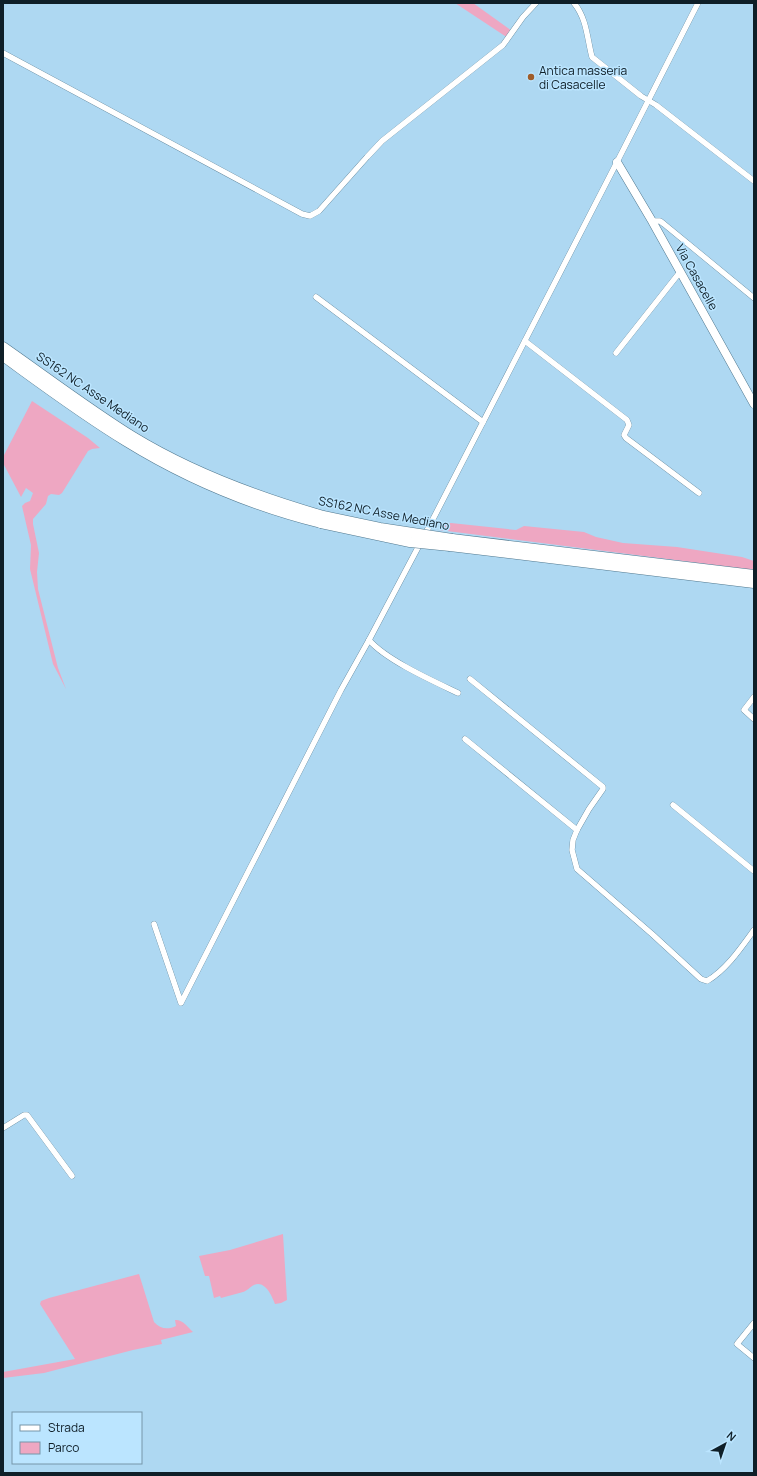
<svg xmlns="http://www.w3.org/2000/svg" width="757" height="1476" font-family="Manrope,sans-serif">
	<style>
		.green { fill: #eea7c2 }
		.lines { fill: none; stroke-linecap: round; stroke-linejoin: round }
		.street-casing { stroke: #50788f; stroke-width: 6 }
		.secondary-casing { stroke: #50788f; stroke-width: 9 }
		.highway-casing { stroke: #50788f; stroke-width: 11 }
		.street { stroke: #fff; stroke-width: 5.5 }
		.secondary { stroke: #fff; stroke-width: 8 }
		.highway { stroke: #fff; stroke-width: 10 }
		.highway-bridge-casing { stroke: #50788f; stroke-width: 11; stroke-linecap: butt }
		.highway-bridge { stroke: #fff; stroke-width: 10 }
		.poi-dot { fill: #9f5d2b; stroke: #bbe5ff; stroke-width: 1.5 }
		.labels { text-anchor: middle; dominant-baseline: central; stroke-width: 3; stroke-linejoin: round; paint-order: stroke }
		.poi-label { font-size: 12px; fill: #0f1f28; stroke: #bbe5ff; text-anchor: start }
		.street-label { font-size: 12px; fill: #0f1f28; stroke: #bbe5ff }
	</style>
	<rect width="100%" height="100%" fill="#aed8f2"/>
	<g class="green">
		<polygon points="455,3 473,3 512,31 508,38"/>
		<polygon points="32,401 88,438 100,448 92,449 88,451 62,493 59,495 51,494 48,496 46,504 33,519 33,524 39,553 37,572 38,589 58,668 66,689 53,664 30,569 31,545 22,506 25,503 30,501 33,493 26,488 21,497 3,463 3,457"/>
		<polygon points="451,523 516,530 524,526 584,532 596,537 623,543 677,547 742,557 754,561 754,570 439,530 444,524"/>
		<path d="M 283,1234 L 287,1300 L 281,1303 L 275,1304 C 272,1296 265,1280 254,1285 C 250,1287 247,1291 243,1292 C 236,1294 228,1296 221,1298 L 220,1296 L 214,1298 L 209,1276 L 205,1276 L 199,1256 L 230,1250 Z"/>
		<path d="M 139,1274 L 154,1322 C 160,1329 168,1330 176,1326 L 175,1320 C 182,1319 188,1327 193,1332 L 161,1340 L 162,1344 L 133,1350 L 44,1373 L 3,1378 L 3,1372 L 75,1359 L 40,1304 L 41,1301 L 49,1298 Z"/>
	</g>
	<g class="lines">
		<g class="street-casing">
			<g id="street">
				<path d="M 574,3 C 587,19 587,38 592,57 L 641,96 L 656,105 L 754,181"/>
				<polyline points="3,53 302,214 310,216 319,211 367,157 382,141 503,45 523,17 536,3"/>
				<polyline points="652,221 660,221 664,224 754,298"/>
				<polyline points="316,297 483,422"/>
				<polyline points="525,341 627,420 629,425 624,435 626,438 699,493"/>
				<polyline points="616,353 680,272"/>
				<path d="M 369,640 C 386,660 433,681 458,693"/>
				<path d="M 470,679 L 603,787 L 603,789 L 589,809 L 577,830 L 573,840 L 572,850 L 577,869 L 652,934 L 701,979 L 707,981 C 726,970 741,948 754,930"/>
				<polyline points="754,697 744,710 754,719"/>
				<polyline points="465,739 577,830"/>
				<polyline points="673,805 754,871"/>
				<polyline points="154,924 181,1003 341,690 369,640 432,521 617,162 698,3"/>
				<polyline points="3,1128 24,1115 27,1115 72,1176"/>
				<polyline points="754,1323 737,1344 754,1358"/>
			</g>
		</g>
		<g class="secondary-casing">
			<polyline id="secondary" points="617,162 652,221 754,404"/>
		</g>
		<g class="highway-casing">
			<g id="highway">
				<path d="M 3,347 C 46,377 88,409 133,437 C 192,473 257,497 323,516"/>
				<path d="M 3,356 C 43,385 83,415 126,441 C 186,478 253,506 321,523"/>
				<polyline points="452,539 754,575"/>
				<polyline points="450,546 754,583"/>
			</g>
		</g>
		<use href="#street" class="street"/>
		<use href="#secondary" class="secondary"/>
		<use href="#highway" class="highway"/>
		<g class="highway-bridge-casing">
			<g id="highway-bridge">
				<polyline points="323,516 380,528 452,539"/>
				<polyline points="321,523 410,542 450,546"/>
			</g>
		</g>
		<use href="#highway-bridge" class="highway-bridge"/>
	</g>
	<circle class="poi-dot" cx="531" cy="77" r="4"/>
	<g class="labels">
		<g class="poi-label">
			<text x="539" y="70">Antica masseria<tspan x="539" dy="14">di Casacelle</tspan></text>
		</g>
		<g class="street-label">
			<text transform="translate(697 277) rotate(61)">Via Casacelle</text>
			<text transform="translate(93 392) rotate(34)">SS162 NC Asse Mediano</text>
			<text transform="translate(384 513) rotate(11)">SS162 NC Asse Mediano</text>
		</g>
	</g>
	<rect width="757" height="1476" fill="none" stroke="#0f1f28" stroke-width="8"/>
	<rect x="12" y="1412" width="130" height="52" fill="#bbe5ff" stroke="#7696a9"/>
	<rect x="20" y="1425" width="20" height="6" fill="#ffffff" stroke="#7696a9"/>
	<text x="48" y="1432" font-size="12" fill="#0f1f28">Strada</text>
	<rect x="20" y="1442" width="20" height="12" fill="#eea7c2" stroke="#7696a9"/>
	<text x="48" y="1452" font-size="12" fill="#0f1f28">Parco</text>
	<g transform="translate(725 1444) rotate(40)" stroke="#bbe5ff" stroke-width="3" paint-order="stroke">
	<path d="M0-3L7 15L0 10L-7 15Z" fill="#0f1f28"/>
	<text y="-6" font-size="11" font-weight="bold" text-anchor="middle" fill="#0f1f28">N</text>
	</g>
</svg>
